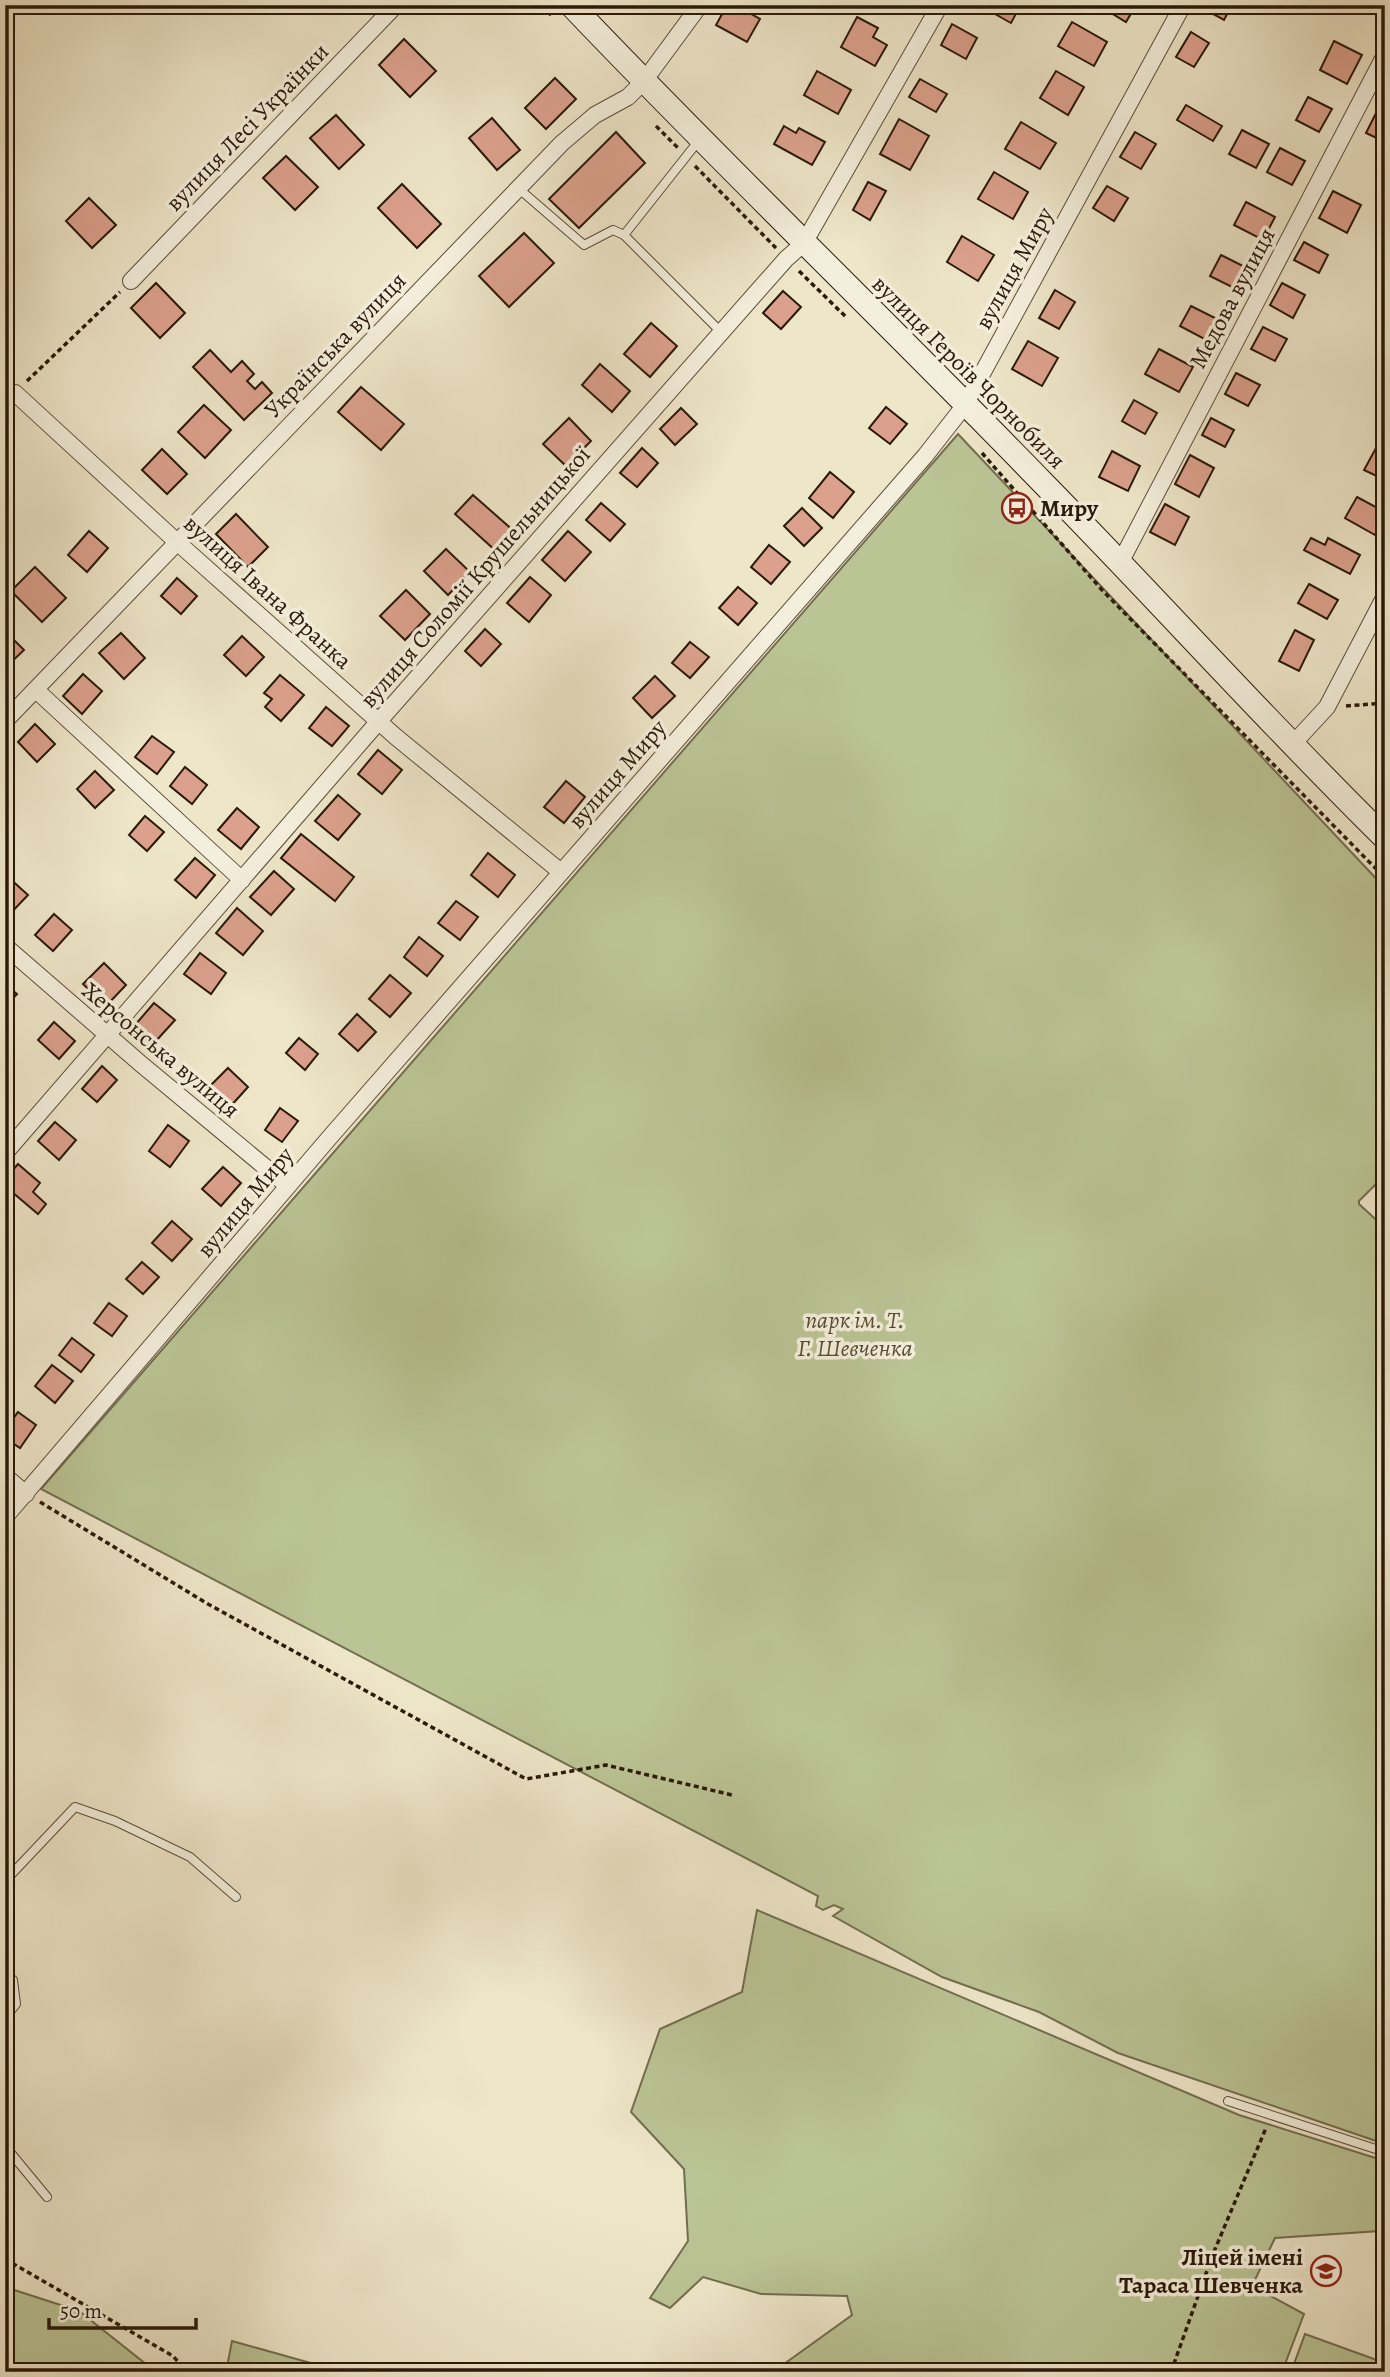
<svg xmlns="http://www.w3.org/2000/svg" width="1390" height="2377" font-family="Alegreya,serif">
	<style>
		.green { fill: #bbc495; stroke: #726e4f; stroke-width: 2 }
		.building { fill: #dca18d; stroke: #2a1909; stroke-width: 2 }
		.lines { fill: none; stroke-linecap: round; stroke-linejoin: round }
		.lane-casing { stroke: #5b4c39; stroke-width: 10 }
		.street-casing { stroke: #5b4c39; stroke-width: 18 }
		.secondary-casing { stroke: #2a1909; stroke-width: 25 }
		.path { stroke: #2a1909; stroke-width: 3.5; stroke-dasharray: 5 3.5; stroke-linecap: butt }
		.lane { stroke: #f4efdc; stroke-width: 8 }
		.street { stroke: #f4efdc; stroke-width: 16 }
		.secondary { stroke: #f4efdc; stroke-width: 23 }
		.labels { text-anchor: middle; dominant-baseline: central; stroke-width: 7; stroke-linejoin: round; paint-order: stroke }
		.street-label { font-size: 24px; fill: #2a1909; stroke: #f4efdc }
		.poi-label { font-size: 24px; font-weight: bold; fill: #2a1909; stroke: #f4efdc; text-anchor: start }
		.park-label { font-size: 24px; font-style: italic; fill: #564c33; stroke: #f4efdc }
	</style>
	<rect width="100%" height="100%" fill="#eee6c9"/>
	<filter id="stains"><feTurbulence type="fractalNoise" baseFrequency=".00286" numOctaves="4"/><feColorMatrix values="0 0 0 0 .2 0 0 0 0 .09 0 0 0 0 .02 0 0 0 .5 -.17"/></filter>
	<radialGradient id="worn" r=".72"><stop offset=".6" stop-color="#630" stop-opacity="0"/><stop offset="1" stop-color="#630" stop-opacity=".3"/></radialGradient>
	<g class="green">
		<polygon points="958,434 1385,888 1385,1175 1359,1201 1359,1204 1385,1228 1385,2144 1118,2053 1039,2012 942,1977 833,1916 843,1909 834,1905 823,1910 816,1906 818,1896 41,1489"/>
		<polygon points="757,1910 1239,2115 1385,2161 1385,2208 1380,2231 1275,2238 1252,2286 1304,2314 1282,2372 773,2372 852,2315 847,2296 761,2294 703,2277 670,2308 650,2298 688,2241 684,2169 631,2112 660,2029 742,1992"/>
		<polygon points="5,2287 79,2311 156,2372 5,2372"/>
		<polygon points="1305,2334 1385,2363 1385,2372 1291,2372"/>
		<polygon points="232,2341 332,2369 366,2372 226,2372"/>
	</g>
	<g class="building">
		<polygon points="727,5 735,5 760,19 747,42 716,25"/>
		<polygon points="979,5 1010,5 1018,10 1011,23"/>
		<polygon points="1098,5 1136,5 1126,22"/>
		<polygon points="1206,5 1232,5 1224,20 1204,9"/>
		<polygon points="857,17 878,28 873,37 887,45 875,66 841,47"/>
		<polygon points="1072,22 1107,42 1094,66 1058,46"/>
		<polygon points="952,24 977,38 966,59 941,45"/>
		<polygon points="1191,32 1209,43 1194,67 1176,57"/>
		<polygon points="404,39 436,71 410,97 379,65"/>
		<polygon points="1334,41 1362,55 1347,84 1320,70"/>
		<polygon points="817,71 851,90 838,114 804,95"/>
		<polygon points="1056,71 1084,87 1068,115 1040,98"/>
		<polygon points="555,78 576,99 546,129 525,108"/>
		<polygon points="920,79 947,94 936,112 909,97"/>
		<polygon points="1308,97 1332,109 1319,132 1296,120"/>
		<polygon points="1186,105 1222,126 1213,141 1177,120"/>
		<polygon points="1377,111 1385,115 1385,142 1366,133"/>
		<polygon points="336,115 364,145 339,169 310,138"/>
		<polygon points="492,118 520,150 497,170 469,138"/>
		<polygon points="899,119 929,136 910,170 880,154"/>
		<polygon points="1021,122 1056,143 1040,169 1005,149"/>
		<polygon points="784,126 796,133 799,128 825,142 812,165 774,144"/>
		<polygon points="1242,130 1269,144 1256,168 1229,154"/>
		<polygon points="616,132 645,163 579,228 549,199"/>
		<polygon points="1135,132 1156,144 1141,169 1120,157"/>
		<polygon points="1280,148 1305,161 1292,185 1267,172"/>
		<polygon points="286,156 318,187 295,210 263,178"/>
		<polygon points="1385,171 1385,190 1377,186"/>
		<polygon points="994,172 1028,192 1013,219 978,199"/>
		<polygon points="868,182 886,191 870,220 853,210"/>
		<polygon points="402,184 441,224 417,248 378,208"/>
		<polygon points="1107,186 1128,198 1114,221 1093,208"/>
		<polygon points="1333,191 1361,205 1347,233 1319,218"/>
		<polygon points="89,198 116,225 92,248 66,221"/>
		<polygon points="1246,202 1275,217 1263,240 1234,225"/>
		<polygon points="524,233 554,263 509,307 479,276"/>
		<polygon points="962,236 994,255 978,281 947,262"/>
		<polygon points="1304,242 1328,255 1319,273 1294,260"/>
		<polygon points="1221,255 1247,268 1236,289 1210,276"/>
		<polygon points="156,283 185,313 160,338 131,308"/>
		<polygon points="1282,283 1305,295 1293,318 1270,305"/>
		<polygon points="1055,290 1075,302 1059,329 1039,318"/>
		<polygon points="783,291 801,307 781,329 763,313"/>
		<polygon points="1191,306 1221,321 1210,342 1180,326"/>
		<polygon points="651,323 677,346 650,377 624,354"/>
		<polygon points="1263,327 1287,339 1275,361 1251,349"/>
		<polygon points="1028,341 1058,358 1042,386 1012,369"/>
		<polygon points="1159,349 1193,367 1179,392 1145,374"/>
		<polygon points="210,350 231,372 242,361 254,374 247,381 255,389 262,382 272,393 244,420 193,367"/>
		<polygon points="600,364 630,391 612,412 582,385"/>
		<polygon points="1236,373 1260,385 1248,406 1225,394"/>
		<polygon points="361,387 404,424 381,450 338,412"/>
		<polygon points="1134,400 1157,413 1145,434 1122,421"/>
		<polygon points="204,405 231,430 205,458 178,432"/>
		<polygon points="886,407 907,424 890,444 869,428"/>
		<polygon points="681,408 697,424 675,445 660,429"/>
		<polygon points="569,418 591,441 566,466 543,444"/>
		<polygon points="1211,418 1234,430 1225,447 1202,435"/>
		<polygon points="642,448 658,463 637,487 620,473"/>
		<polygon points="1376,448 1385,452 1385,480 1364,470"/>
		<polygon points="162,449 187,474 167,494 142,470"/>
		<polygon points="1112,451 1140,466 1128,491 1099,477"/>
		<polygon points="1190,455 1214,468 1199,497 1175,484"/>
		<polygon points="830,472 854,492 833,518 809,498"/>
		<polygon points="473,495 515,532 497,552 455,514"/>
		<polygon points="1357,497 1385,512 1385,517 1375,535 1345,518"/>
		<polygon points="601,503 625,524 610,541 586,520"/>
		<polygon points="1165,504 1189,517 1175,545 1150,532"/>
		<polygon points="802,508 822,528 804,546 784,526"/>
		<polygon points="236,514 268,547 248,567 216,534"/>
		<polygon points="89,531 108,548 87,572 68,555"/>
		<polygon points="568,531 591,552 565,581 542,560"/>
		<polygon points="1311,538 1325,545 1328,538 1360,555 1350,574 1304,550"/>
		<polygon points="769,545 790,562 771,584 751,567"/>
		<polygon points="446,549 470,572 448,595 424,571"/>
		<polygon points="35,567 66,598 42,622 11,591"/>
		<polygon points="530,577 551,595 529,622 507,603"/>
		<polygon points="177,578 197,596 181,614 161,596"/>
		<polygon points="1309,584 1338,600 1327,619 1298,603"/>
		<polygon points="738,587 757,603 738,625 719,608"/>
		<polygon points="406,590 430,614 405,640 380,616"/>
		<polygon points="485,629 501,644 481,666 465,651"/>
		<polygon points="1295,630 1314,640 1299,671 1279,661"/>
		<polygon points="5,631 24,650 5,668"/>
		<polygon points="121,633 145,658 124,679 99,653"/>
		<polygon points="242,636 264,657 246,676 224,655"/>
		<polygon points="690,642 709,657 690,678 672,663"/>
		<polygon points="83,674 102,691 82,714 63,696"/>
		<polygon points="280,675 304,695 281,721 265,707 272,699 264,693"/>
		<polygon points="655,676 675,696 652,718 633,698"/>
		<polygon points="326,707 349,726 332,746 309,728"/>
		<polygon points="35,724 55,744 37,762 18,742"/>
		<polygon points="152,736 174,752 157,774 135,757"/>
		<polygon points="378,750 402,770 382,794 358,774"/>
		<polygon points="185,767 207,785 192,804 170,786"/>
		<polygon points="95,771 114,790 95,808 77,789"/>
		<polygon points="566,781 585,797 564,823 544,807"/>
		<polygon points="338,795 360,814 338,840 315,821"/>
		<polygon points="237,808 259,827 241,849 218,830"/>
		<polygon points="145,816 164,832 147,851 129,835"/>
		<polygon points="301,834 354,877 335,901 281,858"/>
		<polygon points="488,853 515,875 498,897 471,875"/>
		<polygon points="195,858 215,875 196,898 175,880"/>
		<polygon points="274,871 294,889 271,915 250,897"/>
		<polygon points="7,876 28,895 9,915 5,912 5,878"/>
		<polygon points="456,901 478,917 460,940 438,923"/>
		<polygon points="237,908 263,931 243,955 216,933"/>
		<polygon points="54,914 72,930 53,951 35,935"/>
		<polygon points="419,937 443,956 427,976 404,957"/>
		<polygon points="200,953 226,973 211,994 184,974"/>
		<polygon points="104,963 126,985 106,1006 83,984"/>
		<polygon points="390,975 411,993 390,1017 369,999"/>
		<polygon points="5,984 17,994 5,1007"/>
		<polygon points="154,1003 175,1020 155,1042 135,1025"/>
		<polygon points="357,1014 376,1032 358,1051 339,1034"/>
		<polygon points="54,1022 75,1041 59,1059 38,1040"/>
		<polygon points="299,1038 318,1054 305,1070 286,1053"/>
		<polygon points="102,1066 117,1080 97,1102 82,1089"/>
		<polygon points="228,1068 248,1087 229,1108 208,1088"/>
		<polygon points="280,1108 298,1121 282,1142 265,1130"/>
		<polygon points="55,1122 76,1140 59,1160 38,1141"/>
		<polygon points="168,1125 189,1141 170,1167 149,1151"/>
		<polygon points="18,1164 40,1183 33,1192 46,1204 38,1214 5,1186 5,1179"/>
		<polygon points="223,1167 241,1183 221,1206 202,1189"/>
		<polygon points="172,1221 192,1239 172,1261 152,1243"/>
		<polygon points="142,1262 159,1277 143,1294 126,1279"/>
		<polygon points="109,1303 127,1316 112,1336 94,1323"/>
		<polygon points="72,1338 94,1355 81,1372 59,1355"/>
		<polygon points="52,1365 73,1381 55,1403 35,1386"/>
		<polygon points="18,1412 36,1425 20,1448 5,1438 5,1430"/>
	</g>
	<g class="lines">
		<g class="lane-casing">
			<g id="lane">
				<polyline points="518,188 584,245 613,230 624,235 721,332"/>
				<polyline points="624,235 700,139"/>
				<polyline points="5,1881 75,1807 115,1821 190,1857 236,1897"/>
				<polyline points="5,1973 13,1980 16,2004 5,2018"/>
				<polyline points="1228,2101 1385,2152"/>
				<polyline points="5,2146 47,2197"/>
			</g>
		</g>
		<g class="street-casing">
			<g id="street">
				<polyline points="131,281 396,5"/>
				<polyline points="15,393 177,542 396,737 561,872"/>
				<polyline points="1120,563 1385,55"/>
				<polyline points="36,690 242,880"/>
				<polyline points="5,721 562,143 595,115 628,97 644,81 700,5"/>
				<polyline points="1291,746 1327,707 1385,596"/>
				<polyline points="5,946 141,1064 288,1186"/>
				<polyline points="5,1153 379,721 786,259 804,243 940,5"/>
				<polyline points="5,1476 26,1494"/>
				<polyline points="5,1517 330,1137 925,456 965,405 1183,5"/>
			</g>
		</g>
		<g class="secondary-casing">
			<path id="secondary" d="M 571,5 C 726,168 888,323 1044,484 C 1159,601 1268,723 1385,838"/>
		</g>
		<g class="path">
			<polyline points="542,5 552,16"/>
			<polyline points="656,126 678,148"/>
			<polyline points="695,166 776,248"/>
			<polyline points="799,271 846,317"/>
			<polyline points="27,381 120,292"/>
			<polyline points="982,453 1102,590 1385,878"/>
			<polyline points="1346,706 1385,703"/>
			<polyline points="40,1502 208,1604 526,1779 606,1765 732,1795"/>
			<polyline points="5,2259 173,2356 187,2372"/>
			<polyline points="1171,2372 1213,2254 1266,2128"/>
		</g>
		<use href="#lane" class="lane"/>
		<use href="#street" class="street"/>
		<use href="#secondary" class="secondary"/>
	</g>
	<defs>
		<g id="bus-ring" transform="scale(1.575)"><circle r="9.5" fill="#f4efdc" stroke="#8f2418" stroke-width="1.5"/><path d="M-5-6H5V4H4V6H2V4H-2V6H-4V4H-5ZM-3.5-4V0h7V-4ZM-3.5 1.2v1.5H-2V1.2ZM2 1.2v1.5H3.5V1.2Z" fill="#8f2418"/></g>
		<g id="school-ring" transform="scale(1.575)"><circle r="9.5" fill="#f4efdc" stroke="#8f2418" stroke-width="1.5"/><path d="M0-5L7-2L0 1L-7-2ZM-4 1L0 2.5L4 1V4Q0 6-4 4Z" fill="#8f2418"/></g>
	</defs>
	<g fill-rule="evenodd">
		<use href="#bus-ring" x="1017" y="508"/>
		<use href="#school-ring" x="1326" y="2271"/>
	</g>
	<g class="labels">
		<g class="street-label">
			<text transform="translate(247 127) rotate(-46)">вулиця Лесі Українки</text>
			<text transform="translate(1014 268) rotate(-61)">вулиця Миру</text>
			<text transform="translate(1232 298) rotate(-62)">Медова вулиця</text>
			<text transform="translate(335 345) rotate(-46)">Українська вулиця</text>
			<text transform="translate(969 372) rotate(45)">вулиця Героїв Чорнобиля</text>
			<text transform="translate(475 577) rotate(-49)">вулиця Соломії Крушельницької</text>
			<text transform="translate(268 592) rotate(42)">вулиця Івана Франка</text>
			<text transform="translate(617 774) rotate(-49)">вулиця Миру</text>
			<text transform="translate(161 1050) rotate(40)">Херсонська вулиця</text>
			<text transform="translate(245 1202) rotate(-50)">вулиця Миру</text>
		</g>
		<g class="poi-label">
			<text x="1040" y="508">Миру</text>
			<text x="1303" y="2257" text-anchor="end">Ліцей імені<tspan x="1303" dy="28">Тараса Шевченка</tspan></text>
		</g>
		<g class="park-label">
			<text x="855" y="1320">парк ім. Т.<tspan x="855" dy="28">Г. Шевченка</tspan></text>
		</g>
	</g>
	<rect width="1390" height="2377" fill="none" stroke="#eee6c9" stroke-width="28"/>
	<rect x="7" y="7" width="1376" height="2363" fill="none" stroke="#2a1909" stroke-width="3.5"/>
	<rect x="14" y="14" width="1362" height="2349" fill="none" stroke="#2a1909" stroke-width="2"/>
	<path d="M49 2318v10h147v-10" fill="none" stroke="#2a1909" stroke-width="3.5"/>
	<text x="60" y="2318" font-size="21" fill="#2a1909" stroke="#f4efdc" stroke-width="5" paint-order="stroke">50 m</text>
	<rect width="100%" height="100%" filter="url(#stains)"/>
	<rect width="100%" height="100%" fill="url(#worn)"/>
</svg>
